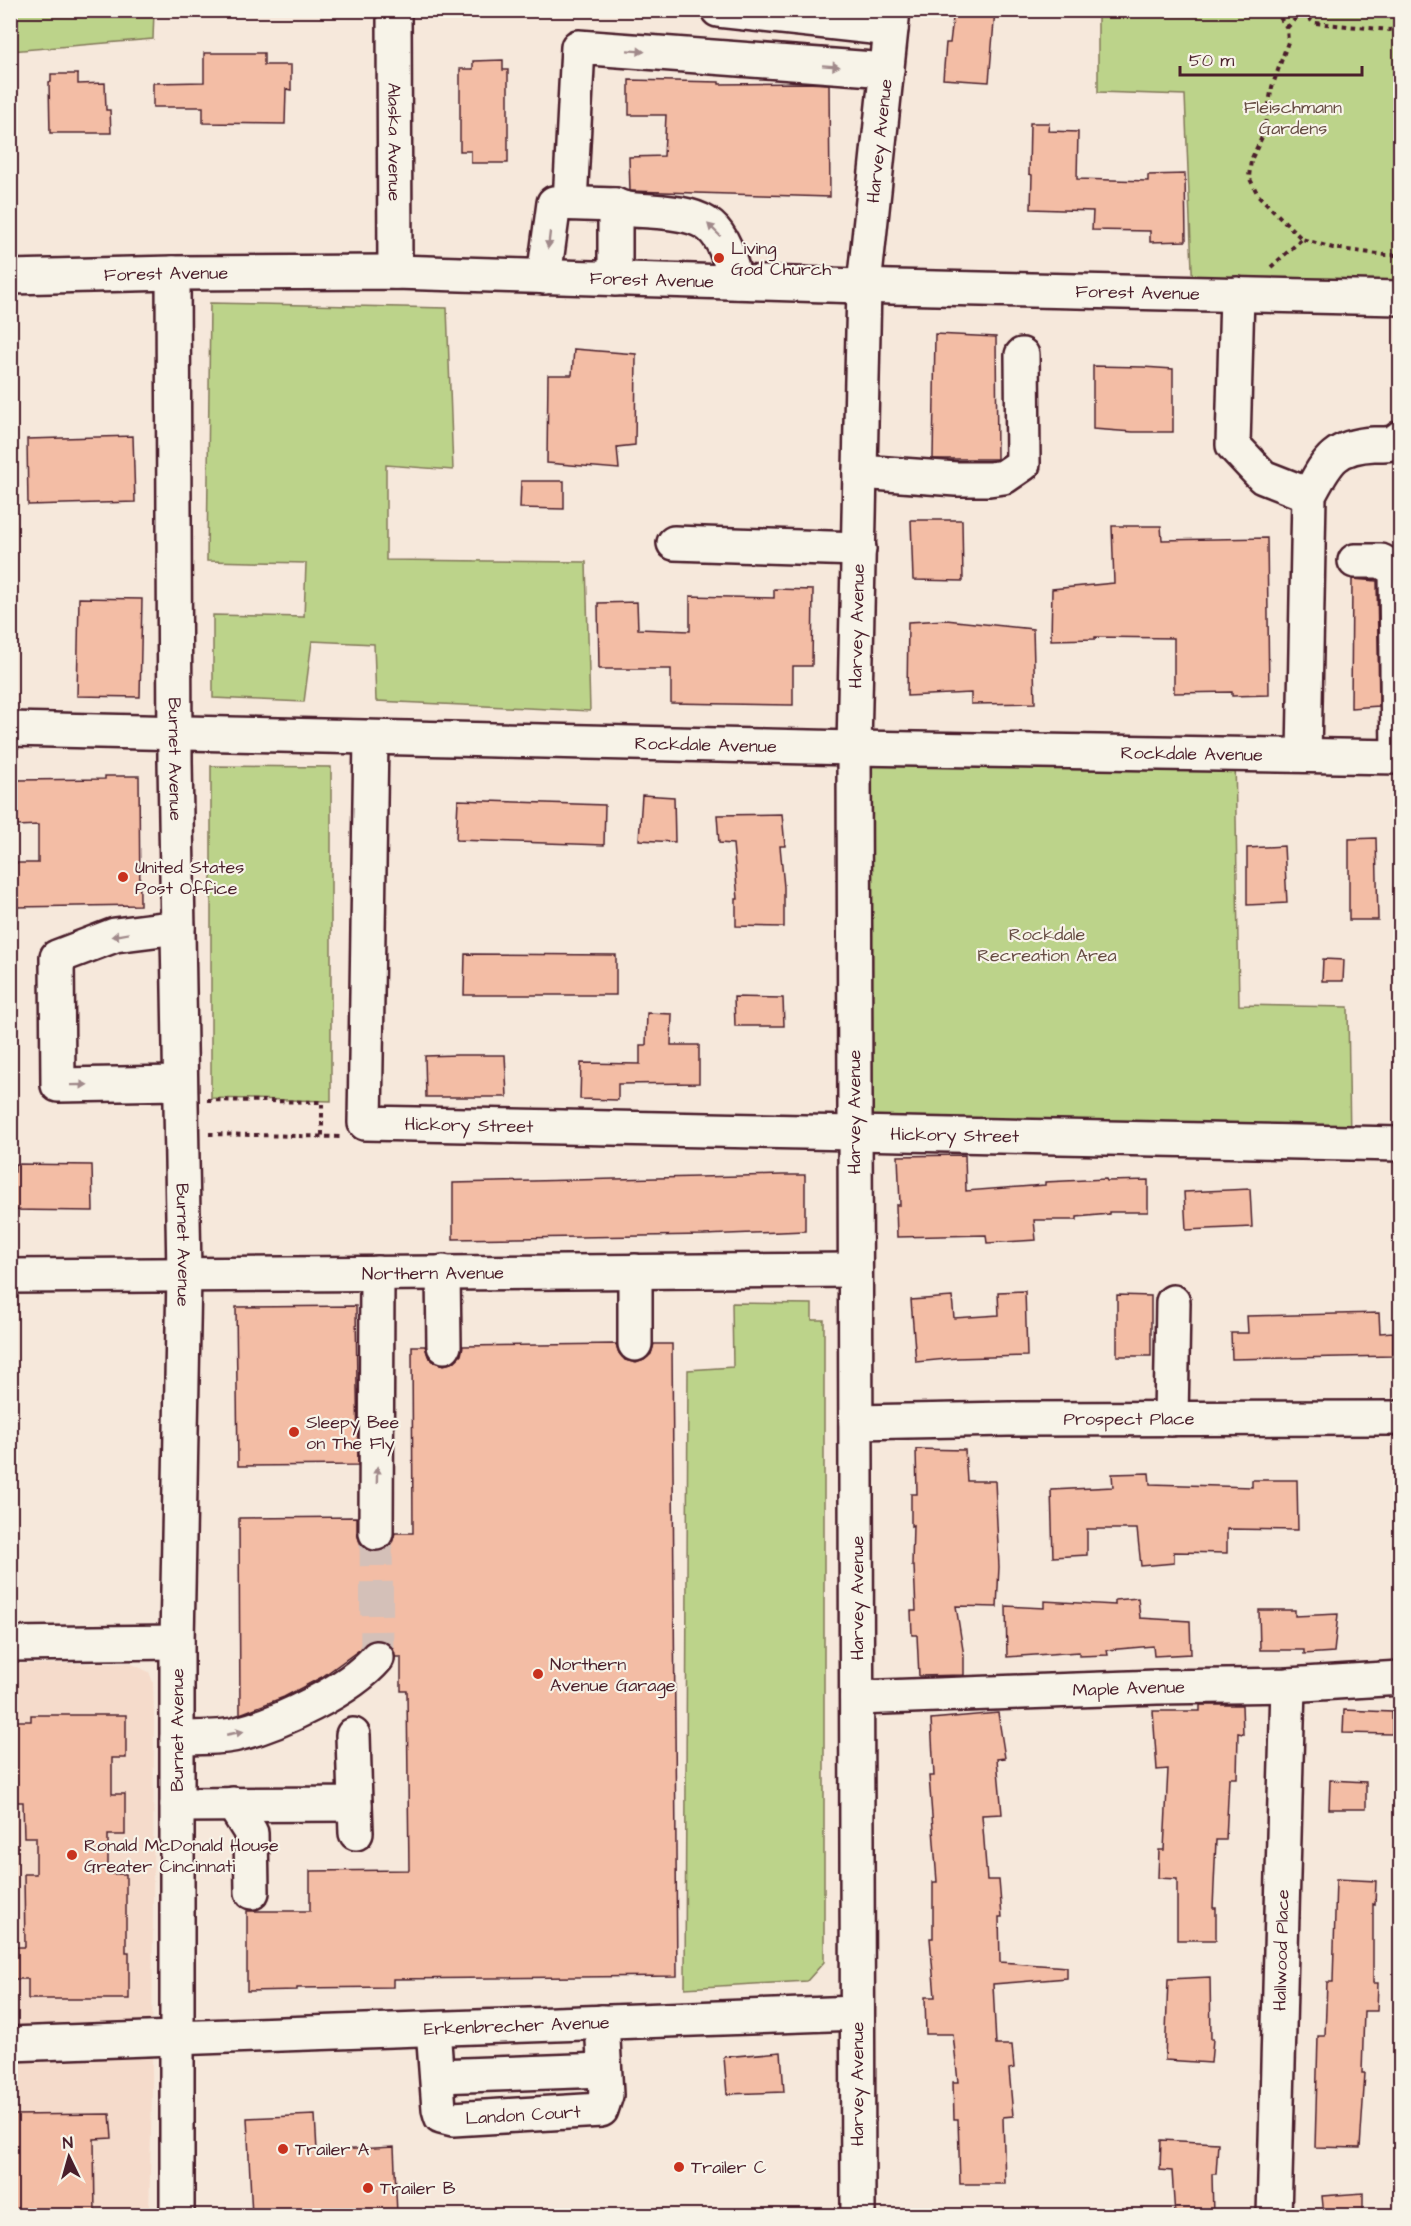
<svg xmlns="http://www.w3.org/2000/svg" width="1411" height="2226" font-family="'Architects Daughter',sans-serif">
	<style>
		.built { fill: #f5dbcb }
		.green { fill: #bcd38a; stroke: #83795a; stroke-width: 1.5 }
		.building { fill: #f3bda5; stroke: #4a1f2b; stroke-width: 1.5 }
		.lines { fill: none; stroke-linecap: round; stroke-linejoin: round }
		.minor-tunnel { stroke: #d4c0b8; stroke-width: 33; stroke-dasharray: 33 16; stroke-linecap: butt }
		.minor-casing { stroke: #4a1f2b; stroke-width: 38 }
		.path { stroke: #4a1f2b; stroke-width: 4; stroke-dasharray: 4.5 4.5; stroke-linecap: butt }
		.minor { stroke: #f7f3e8; stroke-width: 33 }
		.oneway { fill: #a0898a }
		.poi-dot { fill: #c8321e; stroke: #f7f3e8; stroke-width: 2 }
		.labels { text-anchor: middle; dominant-baseline: central; stroke-width: 4.5; stroke-linejoin: round; paint-order: stroke }
		.park-label { font-size: 18px; fill: #664c43; stroke: #f7f3e8 }
		.street-label { font-size: 18px; fill: #4a1f2b; stroke: #f7f3e8 }
		.poi-label { font-size: 18px; fill: #4a1f2b; stroke: #f7f3e8; text-anchor: start }
	</style>
	<rect width="100%" height="100%" fill="#f6e8db"/>
	<filter id="ink" filterUnits="userSpaceOnUse"><feTurbulence type="fractalNoise" baseFrequency=".0167" numOctaves="2"/><feDisplacementMap in="SourceGraphic" scale="12" xChannelSelector="R" yChannelSelector="G"/><feConvolveMatrix kernelMatrix="1 2 1 2 8 2 1 2 1" color-interpolation-filters="sRGB"/></filter>
	<g filter="url(#ink)">
		<polygon class="built" points="130,1663 149,1672 153,1682 154,1713 152,2092 149,2215 11,2215 10,1664"/>
		<g class="green">
			<polygon points="11,10 154,11 153,39 11,51"/>
			<polygon points="1098,11 1400,11 1400,298 1193,294 1185,95 1098,92"/>
			<polygon points="210,303 447,308 453,470 386,465 386,560 586,562 590,711 376,701 374,644 312,641 304,702 213,698 213,615 304,617 306,563 207,561"/>
			<polygon points="854,748 1235,755 1239,1005 1348,1007 1350,1143 854,1133"/>
			<polygon points="211,766 331,767 331,1101 211,1098"/>
			<polygon points="732,1303 812,1304 812,1320 824,1320 824,1962 807,1981 685,1988 688,1370 733,1367"/>
		</g>
		<g class="building">
			<polygon points="954,10 995,10 989,82 943,79 946,43 950,43"/>
			<polygon points="204,53 264,53 264,65 291,65 291,90 286,89 285,124 203,123 203,107 153,107 153,83 204,82"/>
			<polygon points="503,60 503,70 508,70 508,163 471,163 471,151 460,151 460,69 473,69 473,61"/>
			<polygon points="51,74 78,74 78,84 105,83 106,110 110,110 111,133 50,133 49,82 51,82"/>
			<polygon points="629,80 719,82 719,84 806,83 829,84 830,197 630,191 629,157 664,156 666,115 629,115"/>
			<polygon points="1030,123 1049,123 1048,131 1078,132 1077,179 1148,181 1148,175 1185,174 1186,241 1150,242 1150,231 1092,230 1093,211 1031,209 1032,175 1029,174"/>
			<polygon points="935,334 996,337 997,459 933,459"/>
			<polygon points="574,349 636,354 635,445 617,447 619,469 547,463 548,375 572,375"/>
			<polygon points="1093,366 1143,367 1173,369 1173,432 1133,432 1093,429"/>
			<polygon points="133,436 135,502 28,505 27,439"/>
			<polygon points="521,481 564,481 564,509 520,508"/>
			<polygon points="911,520 962,520 963,581 913,580"/>
			<polygon points="1112,526 1161,526 1162,540 1267,538 1269,695 1232,696 1232,692 1174,693 1174,638 1095,637 1095,639 1051,640 1052,589 1114,583"/>
			<polygon points="1352,579 1377,581 1379,706 1351,708"/>
			<polygon points="774,589 813,590 812,666 793,666 793,705 671,703 671,669 599,669 598,603 637,602 638,629 690,631 690,596 774,598"/>
			<polygon points="79,598 142,599 140,697 77,696"/>
			<polygon points="946,620 1033,629 1035,703 971,704 971,693 907,696 908,622"/>
			<polygon points="105,776 139,776 140,905 15,907 15,863 38,863 38,825 17,826 17,780 105,779"/>
			<polygon points="642,795 674,797 675,842 639,840"/>
			<polygon points="458,800 605,805 604,845 456,840"/>
			<polygon points="782,814 785,846 780,846 784,887 784,927 736,926 736,899 738,899 733,844 719,843 717,815"/>
			<polygon points="1376,838 1378,920 1349,920 1349,839"/>
			<polygon points="1284,846 1287,903 1247,905 1247,848"/>
			<polygon points="465,954 616,955 616,995 464,995"/>
			<polygon points="1323,959 1344,960 1343,981 1322,981"/>
			<polygon points="734,997 783,998 784,1026 735,1026"/>
			<polygon points="647,1013 672,1014 671,1045 699,1045 699,1083 618,1084 618,1100 580,1099 581,1063 640,1064 640,1045 646,1045"/>
			<polygon points="457,1055 505,1055 507,1097 426,1097 425,1056"/>
			<polygon points="965,1155 966,1191 1045,1185 1045,1182 1106,1179 1107,1181 1148,1180 1148,1212 1109,1212 1109,1214 1077,1217 1077,1220 1034,1220 1036,1240 987,1243 986,1235 897,1237 896,1205 900,1205 898,1156"/>
			<polygon points="15,1164 92,1165 93,1211 10,1210 10,1172 15,1172"/>
			<polygon points="782,1175 805,1175 805,1231 704,1235 453,1239 453,1183"/>
			<polygon points="1250,1189 1252,1227 1186,1230 1184,1192"/>
			<polygon points="1025,1291 1027,1356 957,1358 916,1362 911,1300 952,1297 954,1318 999,1315 998,1292"/>
			<polygon points="1117,1295 1151,1296 1151,1356 1117,1356"/>
			<polygon points="356,1306 358,1465 238,1466 236,1307"/>
			<polygon points="1379,1313 1380,1333 1393,1332 1393,1356 1232,1359 1231,1333 1248,1333 1247,1316"/>
			<polygon points="616,1344 619,1353 625,1360 636,1363 644,1360 651,1354 654,1344 672,1344 677,1976 393,1979 393,1987 297,1988 297,1990 247,1991 247,1911 310,1911 310,1871 409,1870 407,1691 401,1691 401,1657 395,1657 390,1644 381,1640 373,1640 322,1677 284,1697 240,1714 239,1518 357,1517 357,1533 360,1543 366,1549 375,1552 385,1550 392,1543 395,1533 413,1533 412,1346 425,1346 428,1356 434,1362 444,1365 454,1362 461,1355 463,1346"/>
			<polygon points="916,1449 965,1450 967,1481 995,1481 999,1567 997,1607 956,1606 964,1656 964,1675 919,1676 917,1635 912,1635 911,1611 916,1611 914,1566 912,1566 913,1525 911,1526 911,1494 917,1494"/>
			<polygon points="1149,1473 1150,1484 1252,1487 1252,1480 1297,1480 1298,1530 1227,1529 1227,1553 1174,1552 1174,1563 1141,1566 1137,1529 1087,1529 1087,1555 1053,1557 1051,1490 1113,1487 1112,1474"/>
			<polygon points="1138,1598 1140,1618 1190,1621 1191,1654 1154,1656 1153,1646 1107,1650 1108,1655 1079,1656 1079,1652 1007,1657 1006,1606 1044,1608 1044,1601 1115,1605 1115,1600"/>
			<polygon points="1259,1610 1295,1610 1295,1616 1338,1614 1334,1652 1304,1654 1304,1650 1260,1650"/>
			<polygon points="1200,1705 1242,1705 1243,1734 1238,1733 1237,1778 1229,1778 1226,1840 1216,1840 1213,1908 1216,1908 1216,1940 1177,1940 1177,1879 1158,1878 1159,1850 1164,1850 1168,1769 1157,1770 1153,1711 1200,1711"/>
			<polygon points="1344,1710 1392,1712 1392,1734 1343,1733"/>
			<polygon points="998,1713 1005,1758 997,1759 1002,1814 982,1815 987,1880 999,1880 1002,1917 999,1917 1000,1962 1067,1967 1067,1978 993,1984 996,2045 1012,2045 1014,2068 1009,2069 1013,2116 1003,2117 1005,2184 960,2184 958,2119 954,2119 953,2082 958,2082 953,2034 926,2034 925,1997 935,1997 930,1938 933,1938 933,1882 937,1882 929,1776 934,1776 931,1719"/>
			<polygon points="31,1715 126,1715 126,1758 112,1758 112,1794 125,1794 125,1835 108,1835 108,1874 126,1874 126,1952 129,1952 129,1999 28,1999 28,1979 10,1979 10,1947 25,1947 24,1874 36,1874 36,1837 24,1837 23,1802 10,1802 10,1721 31,1721"/>
			<polygon points="1330,1780 1366,1782 1366,1809 1329,1809"/>
			<polygon points="1336,1879 1376,1881 1375,1905 1373,1904 1373,1983 1378,1983 1377,2011 1364,2011 1362,2073 1365,2073 1360,2148 1315,2147 1318,2036 1325,2036 1327,1982 1333,1982"/>
			<polygon points="1210,1977 1211,2039 1213,2039 1211,2063 1165,2060 1168,1979"/>
			<polygon points="781,2052 784,2092 727,2094 724,2057"/>
			<polygon points="110,2114 112,2138 94,2139 95,2216 10,2216 10,2115"/>
			<polygon points="315,2115 317,2151 394,2147 397,2214 252,2216 247,2118"/>
			<polygon points="1161,2140 1218,2143 1216,2174 1212,2174 1213,2216 1175,2216 1172,2171 1160,2170"/>
			<polygon points="1363,2193 1363,2216 1324,2216 1322,2196"/>
		</g>
		<g class="lines">
			<polyline class="minor-tunnel" points="376,1533 377,1658"/>
			<g class="minor-casing">
				<g id="minor">
					<path id="s1" d="M 394,10 L 395,272"/>
					<polyline points="718,10 891,29"/>
					<polyline points="570,203 578,47 887,70"/>
					<path id="s2" d="M 173,273 L 175,761 L 184,1274 L 177,1642 L 177,2216"/>
					<path id="s3" d="M 10,277 L 173,273 L 395,272 L 892,287 L 1400,298"/>
					<path d="M 544,277 L 554,203 L 615,205 C 626,211 638,210 651,211 C 711,215 721,225 736,282"/>
					<polyline points="615,279 615,205"/>
					<polyline points="1237,294 1233,445 1263,477 1309,495"/>
					<polyline points="860,472 956,479 989,479 1004,477 1023,464 1022,355"/>
					<polyline points="674,543 859,549"/>
					<polyline points="1355,561 1381,561 1396,570 1398,757"/>
					<path id="s4" d="M 10,729 L 854,748 L 1400,757"/>
					<path id="s5" d="M 371,738 L 365,1123 L 1400,1144"/>
					<path d="M 1304,755 L 1309,495 C 1327,462 1333,446 1374,444 C 1385,444 1392,445 1400,438"/>
					<polyline points="178,927 115,935 57,957 58,1085 180,1083"/>
					<polyline points="635,1271 635,1344"/>
					<polyline points="443,1272 444,1346"/>
					<path id="s6" d="M 10,1276 L 855,1270"/>
					<polyline points="1171,1419 1173,1302"/>
					<path id="s7" d="M 856,1422 L 1009,1419 L 1400,1418"/>
					<polyline points="376,1533 377,1273"/>
					<polyline points="10,1644 177,1642"/>
					<path id="s8" d="M 857,1698 L 1157,1687 L 1288,1685 L 1400,1678"/>
					<path d="M 177,1738 C 196,1737 218,1739 237,1734 C 278,1724 350,1690 377,1658"/>
					<polyline points="233,1804 251,1833 252,1892"/>
					<polyline points="355,1804 356,1833"/>
					<polyline points="177,1805 355,1804 353,1735"/>
					<path id="s9" d="M 433,2029 L 439,2109 L 441,2116 L 453,2119 L 601,2110 L 606,2095 L 602,2022"/>
					<path id="s10" d="M 10,2044 L 856,2013"/>
					<polyline points="437,2076 604,2070"/>
					<path id="s11" d="M 858,2216 L 854,748 L 864,286 L 893,10"/>
					<path id="s12" d="M 1274,2216 L 1288,1685"/>
				</g>
			</g>
			<g class="path">
				<polyline points="1275,10 1287,28 1288,42 1272,87 1263,135 1251,160 1249,177 1258,195 1302,239 1333,248 1386,255 1400,255"/>
				<polyline points="1301,13 1315,23 1390,30 1400,26"/>
				<polyline points="1287,28 1303,10"/>
				<polyline points="1271,267 1302,239"/>
				<polyline points="207,1100 322,1102 322,1136"/>
				<polyline points="209,1134 342,1137"/>
			</g>
			<use href="#minor" class="minor"/>
		</g>
		<defs><path id="oneway-solid" d="M-6-.8H1V-3.2L6.5 0L1 3.2V.8H-6Z" transform="scale(1.5)"/></defs>
		<g class="oneway">
			<use href="#oneway-solid" transform="translate(636 51) rotate(4)"/>
			<use href="#oneway-solid" transform="translate(831 66) rotate(4)"/>
			<use href="#oneway-solid" transform="translate(714 230) rotate(-136)"/>
			<use href="#oneway-solid" transform="translate(549 240) rotate(97)"/>
			<use href="#oneway-solid" transform="translate(120 935) rotate(170)"/>
			<use href="#oneway-solid" transform="translate(79 1085) rotate(-1)"/>
			<use href="#oneway-solid" transform="translate(377 1475) rotate(-89)"/>
			<use href="#oneway-solid" transform="translate(235 1733) rotate(-11)"/>
		</g>
	</g>
	<g class="poi-dot">
		<circle cx="719" cy="258" r="6"/>
		<circle cx="123" cy="877" r="6"/>
		<circle cx="294" cy="1432" r="6"/>
		<circle cx="538" cy="1674" r="6"/>
		<circle cx="72" cy="1855" r="6"/>
		<circle cx="283" cy="2149" r="6"/>
		<circle cx="679" cy="2167" r="6"/>
		<circle cx="368" cy="2188" r="6"/>
	</g>
	<g class="labels">
		<g class="park-label">
			<text x="1293" y="107">Fleischmann<tspan x="1293" dy="21">Gardens</tspan></text>
			<text x="1047" y="934">Rockdale<tspan x="1047" dy="21">Recreation Area</tspan></text>
		</g>
		<g class="street-label">
			<text stroke="none"><textPath href="#s1" startOffset="132">Alaska Avenue</textPath></text>
			<text stroke="none"><textPath href="#s11" startOffset="2076">Harvey Avenue</textPath></text>
			<text stroke="none"><textPath href="#s3" startOffset="156">Forest Avenue</textPath></text>
			<text stroke="none"><textPath href="#s3" startOffset="642">Forest Avenue</textPath></text>
			<text stroke="none"><textPath href="#s3" startOffset="1128">Forest Avenue</textPath></text>
			<text stroke="none"><textPath href="#s11" startOffset="1590">Harvey Avenue</textPath></text>
			<text stroke="none"><textPath href="#s4" startOffset="696">Rockdale Avenue</textPath></text>
			<text stroke="none"><textPath href="#s4" startOffset="1182">Rockdale Avenue</textPath></text>
			<text stroke="none"><textPath href="#s2" startOffset="486">Burnet Avenue</textPath></text>
			<text transform="translate(854 1112) rotate(-90)">Harvey Avenue</text>
			<text stroke="none"><textPath href="#s5" startOffset="489">Hickory Street</textPath></text>
			<text stroke="none"><textPath href="#s5" startOffset="975">Hickory Street</textPath></text>
			<text stroke="none"><textPath href="#s2" startOffset="972">Burnet Avenue</textPath></text>
			<text stroke="none"><textPath href="#s6" startOffset="423">Northern Avenue</textPath></text>
			<text stroke="none"><textPath href="#s7" startOffset="273">Prospect Place</textPath></text>
			<text transform="translate(857 1598) rotate(-90)">Harvey Avenue</text>
			<text stroke="none"><textPath href="#s8" startOffset="272">Maple Avenue</textPath></text>
			<text transform="translate(177 1730) rotate(-90)">Burnet Avenue</text>
			<text stroke="none"><textPath href="#s12" startOffset="266">Hallwood Place</textPath></text>
			<text stroke="none"><textPath href="#s10" startOffset="507">Erkenbrecher Avenue</textPath></text>
			<text transform="translate(857 2084) rotate(-90)">Harvey Avenue</text>
			<text stroke="none"><textPath href="#s9" startOffset="170">Landon Court</textPath></text>
		</g>
		<g class="poi-label">
			<text x="731" y="248">Living<tspan x="731" dy="21">God Church</tspan></text>
			<text x="135" y="867">United States<tspan x="135" dy="21">Post Office</tspan></text>
			<text x="306" y="1422">Sleepy Bee<tspan x="306" dy="21">on The Fly</tspan></text>
			<text x="550" y="1664">Northern<tspan x="550" dy="21">Avenue Garage</tspan></text>
			<text x="84" y="1845">Ronald McDonald House<tspan x="84" dy="21">Greater Cincinnati</tspan></text>
			<text x="295" y="2149">Trailer A</text>
			<text x="691" y="2167">Trailer C</text>
			<text x="380" y="2188">Trailer B</text>
		</g>
	</g>
	<rect width="1411" height="2226" fill="none" stroke="#f7f3e8" stroke-width="36"/>
	<rect x="18" y="18" width="1375" height="2190" fill="none" stroke="#4a1f2b" stroke-width="2" filter="url(#ink)"/>
	<g transform="translate(69 2157) rotate(355)" stroke="#f7f3e8" stroke-width="4.5" paint-order="stroke">
	<path d="M0-4.5L10 22L0 15L-10 22Z" fill="#4a1f2b"/>
	<text y="-9" font-size="16" font-weight="bold" text-anchor="middle" fill="#4a1f2b">N</text>
	</g>
	<path d="M1180 66v9h182v-9" fill="none" stroke="#4a1f2b" stroke-width="3"/>
	<text x="1189" y="66" font-size="18" fill="#4a1f2b" stroke="#f7f3e8" stroke-width="4.5" paint-order="stroke">50 m</text>
</svg>
